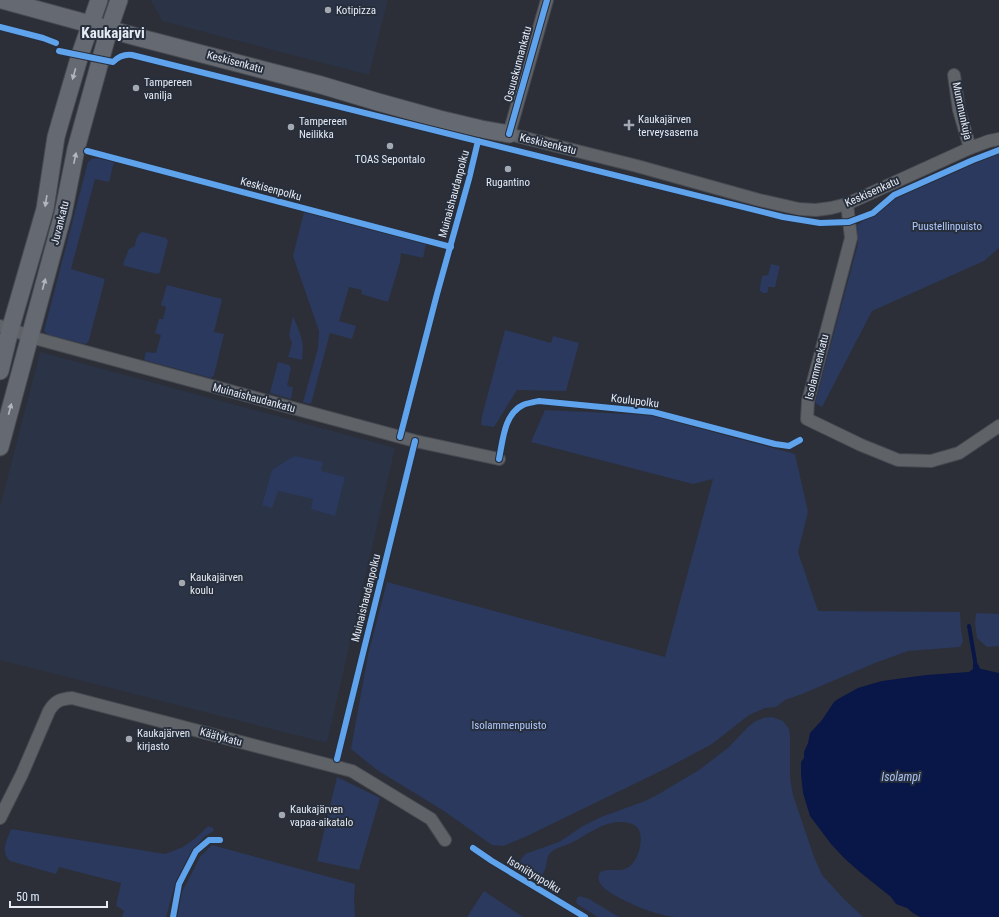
<svg xmlns="http://www.w3.org/2000/svg" width="999" height="917" font-family="'Roboto Condensed',sans-serif">
	<style>
		.built { fill: #2b3346 }
		.green { fill: #2a395d }
		.water { fill: #091648 }
		.lines { fill: none; stroke-linecap: round; stroke-linejoin: round }
		.stream { stroke: #091648; stroke-width: 4 }
		.street-casing { stroke: #474a51; stroke-width: 14 }
		.secondary-casing { stroke: #474a51; stroke-width: 19 }
		.street { stroke: #5f6267; stroke-width: 12 }
		.secondary { stroke: #656971; stroke-width: 17 }
		.cycleway-casing { stroke: #272e3c; stroke-width: 8 }
		.cycleway { stroke: #60a3ed; stroke-width: 6 }
		.oneway { fill: #b2b6bf }
		.poi-dot { fill: #a4a9b1; stroke: #272e3c; stroke-width: 1.5 }
		.labels { text-anchor: middle; dominant-baseline: central; stroke-width: 4; stroke-linejoin: round; paint-order: stroke }
		.poi-label { font-size: 11px; fill: #e5eaf3; stroke: #272e3c; text-anchor: start }
		.street-label { font-size: 11px; fill: #e5eaf3; stroke: #272e3c }
		.park-label { font-size: 11px; fill: #b1c9fd; stroke: #272e3c }
		.water-label { font-size: 12px; font-style: italic; fill: #aac2f6; stroke: #272e3c }
		.district-label { font-size: 15px; font-weight: bold; fill: #e5eaf3; stroke: #272e3c }
	</style>
	<rect width="100%" height="100%" fill="#2c2f37"/>
	<g class="built">
		<polygon points="151,0 388,0 369,75 162,21"/>
		<polygon points="40,352 395,448 327,743 0,660 0,507"/>
	</g>
	<g class="green">
		<polygon points="999,154 999,248 984,261 872,311 822,407 815,403 858,244 857,225 879,211 895,198 979,160"/>
		<polygon points="97,158 114,162 109,182 95,179 71,269 105,279 89,340 86,344 49,335 44,331 88,162 92,159"/>
		<polygon points="304,212 426,244 423,258 401,253 400,262 388,302 361,294 362,290 349,287 339,321 356,326 352,339 330,333 311,404 303,402 318,348 319,331 293,256"/>
		<path d="M 143,232 L 166,238 L 168,241 L 160,272 L 157,274 L 125,266 L 123,264 L 129,249 L 135,246 C 136,240 137,233 143,232 Z"/>
		<polygon points="771,264 780,266 775,287 768,287 768,292 766,293 763,293 760,291 760,287 762,276 768,275"/>
		<polygon points="167,285 222,299 214,332 224,334 214,375 211,378 144,360 146,352 156,353 161,335 155,333 159,319 163,319 166,307 161,305"/>
		<path d="M 293,316 C 300,333 305,341 302,360 L 288,357 L 292,343 L 289,335 Z"/>
		<polygon points="505,330 551,343 553,336 579,343 566,391 517,390 494,427 481,425 482,416"/>
		<polygon points="278,362 289,365 291,368 287,386 293,387 291,399 270,393"/>
		<polygon points="545,410 650,415 795,454 808,512 798,552 818,611 960,612 961,629 963,641 960,647 908,651 875,663 802,694 785,700 776,707 765,708 749,715 712,744 667,768 525,837 503,846 492,845 444,811 377,770 351,749 368,655 387,582 665,657 713,479 693,484 531,442"/>
		<polygon points="294,456 323,462 321,471 345,477 335,516 311,509 313,499 278,491 272,508 262,505 272,470"/>
		<polygon points="976,613 999,614 999,646 987,647 977,638 975,624"/>
		<path d="M 772,717 L 783,721 L 789,729 L 790,736 L 790,778 L 793,795 L 814,857 L 822,875 L 843,898 L 863,917 L 675,917 C 668,916 662,915 656,913 C 644,910 602,893 599,881 C 598,878 599,875 600,872 C 609,868 620,872 627,868 C 638,863 644,840 639,830 C 637,826 633,824 629,823 C 608,818 591,832 575,841 C 567,845 559,847 552,851 C 544,858 549,868 541,876 C 532,878 519,873 519,862 L 525,854 L 559,842 L 583,826 L 601,817 L 645,801 L 657,795 L 699,770 L 729,747 L 748,727 L 754,722 L 763,718 Z"/>
		<polygon points="337,777 380,798 359,870 317,861"/>
		<path d="M 208,826 L 213,828 L 214,831 L 205,836 L 191,852 L 176,881 L 166,917 L 122,917 L 124,911 L 120,908 L 116,906 L 121,883 L 59,867 L 56,874 L 10,861 C 0,852 7,840 11,829 L 165,854 L 183,847 L 197,837 Z"/>
		<polygon points="212,845 355,884 354,898 355,917 177,917 182,892 200,857"/>
		<polygon points="484,891 523,917 467,917"/>
		<polygon points="580,896 589,899 619,917 598,917 577,904 576,901 577,898"/>
	</g>
	<path class="water" d="M 975,661 C 979,663 978,667 981,669 L 999,673 L 999,917 L 920,917 L 913,913 L 907,908 L 896,904 L 891,897 L 861,873 L 845,859 L 831,844 L 810,816 L 803,793 L 801,774 L 801,762 L 804,758 L 804,752 L 808,743 L 810,733 L 822,720 L 834,702 L 838,699 L 858,688 L 868,685 L 882,681 L 926,675 L 969,672 L 973,669 L 973,663 Z"/>
	<g class="lines">
		<polyline class="stream" points="969,626 975,661"/>
		<g class="street-casing">
			<g id="street">
				<polyline points="547,0 509,134 637,166 759,200 799,209 816,210 831,208 847,204 970,148 989,141 999,139"/>
				<polyline points="954,75 959,110 970,148"/>
				<polyline points="847,204 851,238 808,401 807,419 861,445 898,460 931,461 959,453 999,426"/>
				<polyline points="0,326 30,336 38,339 415,441 499,459"/>
				<path d="M 0,818 L 22,774 L 49,711 C 55,701 60,699 72,698 L 352,771 L 431,819 L 445,840"/>
			</g>
		</g>
		<g class="secondary-casing">
			<g id="secondary">
				<polyline points="2,0 137,37 321,85 378,102 439,119 481,129 509,134"/>
				<polyline points="0,371 10,330 45,209 56,137 60,123 80,55 99,0"/>
				<polyline points="0,447 63,214 76,149 109,29 119,0"/>
			</g>
		</g>
		<use href="#street" class="street"/>
		<use href="#secondary" class="secondary"/>
		<g class="cycleway-casing">
			<g id="cycleway">
				<polyline points="0,27 43,38 56,43"/>
				<path d="M 59,51 L 113,62 C 118,57 124,54 132,55 L 783,217 L 820,223 L 849,222 L 873,213 L 894,195 L 973,160 L 999,150"/>
				<polyline points="509,134 547,0"/>
				<polyline points="87,151 451,247"/>
				<polyline points="400,437 437,294 469,179 478,141"/>
				<path d="M 499,459 C 503,440 504,414 523,405 C 528,403 534,402 539,401 L 653,412 L 775,444 L 789,446 L 800,440"/>
				<polyline points="337,759 415,441"/>
				<polyline points="473,848 492,861 585,917"/>
				<polyline points="173,917 179,884 196,851 209,840 220,840"/>
			</g>
		</g>
		<use href="#cycleway" class="cycleway"/>
	</g>
	<defs><path id="oneway-solid" d="M-6-.8H1V-3.2L6.5 0L1 3.2V.8H-6Z"/></defs>
	<g class="oneway">
		<use href="#oneway-solid" transform="translate(74 74) rotate(106)"/>
		<use href="#oneway-solid" transform="translate(75 158) rotate(-78)"/>
		<use href="#oneway-solid" transform="translate(46 201) rotate(99)"/>
		<use href="#oneway-solid" transform="translate(44 284) rotate(-75)"/>
		<use href="#oneway-solid" transform="translate(10 409) rotate(-75)"/>
	</g>
	<g class="poi-dot">
		<circle cx="328" cy="10" r="4"/>
		<circle cx="136" cy="88" r="4"/>
		<path d="M627 119h4v4h4v4h-4v4h-4v-4h-4v-4h4z"/>
		<circle cx="291" cy="127" r="4"/>
		<circle cx="390" cy="146" r="4"/>
		<circle cx="508" cy="169" r="4"/>
		<circle cx="182" cy="583" r="4"/>
		<circle cx="129" cy="739" r="4"/>
		<circle cx="282" cy="815" r="4"/>
	</g>
	<g class="labels">
		<g class="poi-label">
			<text x="336" y="10">Kotipizza</text>
			<text x="144" y="82">Tampereen<tspan x="144" dy="13">vanilja</tspan></text>
			<text x="638" y="119">Kaukajärven<tspan x="638" dy="13">terveysasema</tspan></text>
			<text x="299" y="121">Tampereen<tspan x="299" dy="13">Neilikka</tspan></text>
			<text x="390" y="159" text-anchor="middle">TOAS Sepontalo</text>
			<text x="508" y="182" text-anchor="middle">Rugantino</text>
			<text x="190" y="577">Kaukajärven<tspan x="190" dy="13">koulu</tspan></text>
			<text x="137" y="733">Kaukajärven<tspan x="137" dy="13">kirjasto</tspan></text>
			<text x="290" y="809">Kaukajärven<tspan x="290" dy="13">vapaa-aikatalo</tspan></text>
		</g>
		<g class="street-label">
			<text transform="translate(235 62) rotate(15)">Keskisenkatu</text>
			<text transform="translate(518 64) rotate(-75)">Osuuskunnankatu</text>
			<text transform="translate(962 111) rotate(78)">Mummunkuja</text>
			<text transform="translate(548 144) rotate(14)">Keskisenkatu</text>
			<text transform="translate(271 189) rotate(15)">Keskisenpolku</text>
			<text transform="translate(872 192) rotate(-24)">Keskisenkatu</text>
			<text transform="translate(454 194) rotate(-75)">Muinaishaudanpolku</text>
			<text transform="translate(60 223) rotate(-76)">Juvankatu</text>
			<text transform="translate(817 367) rotate(-76)">Isolammenkatu</text>
			<text transform="translate(254 398) rotate(15)">Muinaishaudankatu</text>
			<text transform="translate(635 401) rotate(7)">Koulupolku</text>
			<text transform="translate(366 598) rotate(-76)">Muinaishaudanpolku</text>
			<text transform="translate(221 737) rotate(15)">Käätykatu</text>
			<text transform="translate(534 875) rotate(31)">Isoniitynpolku</text>
		</g>
		<g class="park-label">
			<text x="947" y="226">Puustellinpuisto</text>
			<text x="509" y="725">Isolammenpuisto</text>
		</g>
		<g class="water-label">
			<text x="901" y="777">Isolampi</text>
		</g>
		<g class="district-label">
			<text x="113" y="33">Kaukajärvi</text>
		</g>
	</g>
	<path d="M10 901v6h97v-6" fill="none" stroke="#e5eaf3" stroke-width="2"/>
	<text x="16" y="901" font-size="12" fill="#e5eaf3" stroke="#272e3c" stroke-width="3" paint-order="stroke">50 m</text>
</svg>
